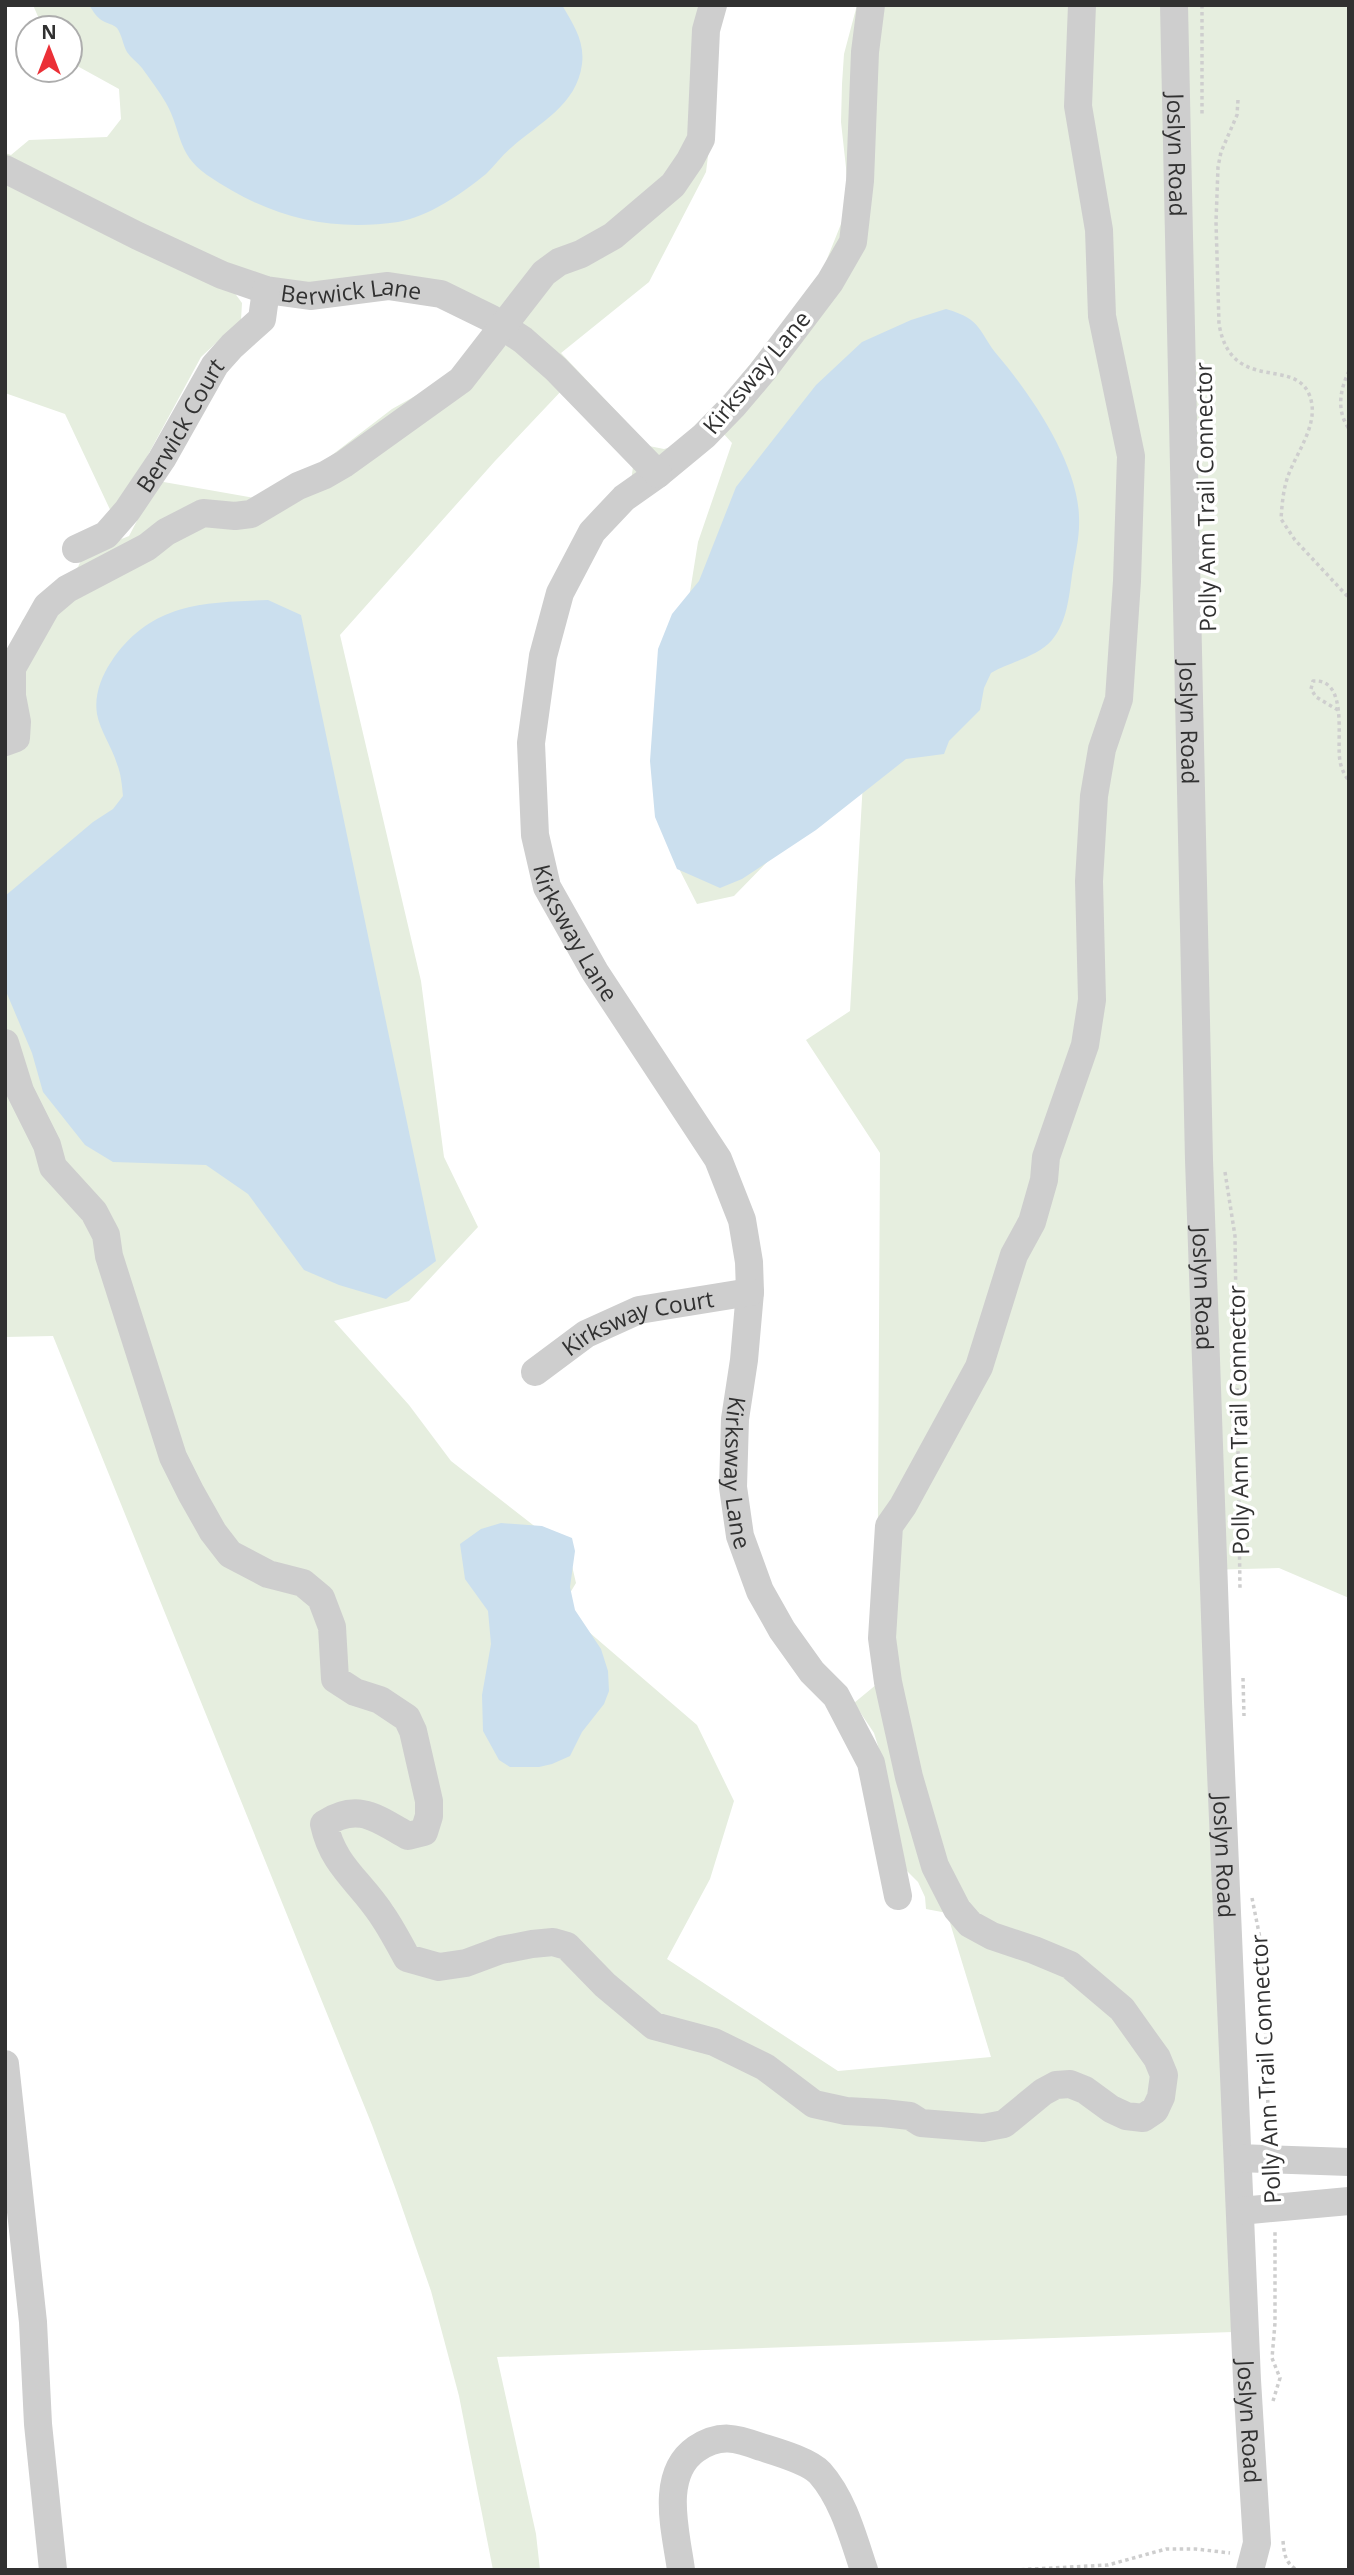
<svg xmlns="http://www.w3.org/2000/svg" width="1354" height="2575" font-family="'Open Sans',sans-serif">
	<style>
		.green { fill: #e6eedf; fill-rule: evenodd }
		.water { fill: #cbdfee }
		.lines { fill: none; stroke-linecap: round; stroke-linejoin: round }
		.path { stroke: #cecece; stroke-width: 3.5; stroke-dasharray: 3.5 3.5; stroke-linecap: butt }
		.minor { stroke: #cecece; stroke-width: 28 }
		.labels { text-anchor: middle; dominant-baseline: central; stroke-width: 7; stroke-linejoin: round; paint-order: stroke }
		.street-label { font-size: 23px; fill: #313131; stroke: #fff }
	</style>
	<rect width="100%" height="100%" fill="#fff"/>
	<path class="green" d="M 33,5 L 719,5 L 717,84 L 706,172 L 649,282 L 561,353 L 649,446 L 664,449 L 674,446 L 727,394 L 821,274 L 847,209 L 848,186 L 841,122 L 842,84 L 844,54 L 857,5 L 1349,5 L 1349,1598 L 1279,1568 L 1204,1570 L 1233,2332 L 497,2357 L 536,2534 L 540,2570 L 493,2570 L 459,2396 L 431,2291 L 396,2190 L 372,2125 L 53,1336 L 5,1337 L 5,681 L 9,680 L 22,621 L 78,567 L 84,554 L 129,536 L 158,481 L 272,501 L 392,409 L 512,342 L 451,303 L 234,292 L 242,303 L 241,320 L 201,357 L 114,518 L 65,414 L 5,393 L 5,153 L 11,155 L 29,140 L 107,137 L 121,119 L 119,89 L 70,62 L 70,28 L 43,28 ZM 564,388 L 633,467 L 631,481 L 722,432 L 732,443 L 698,542 L 681,648 L 671,853 L 697,904 L 734,896 L 822,806 L 863,781 L 850,1011 L 806,1040 L 880,1153 L 877,1684 L 854,1703 L 874,1733 L 884,1765 L 902,1866 L 918,1882 L 925,1897 L 926,1909 L 947,1913 L 991,2057 L 838,2071 L 667,1959 L 710,1879 L 734,1801 L 697,1725 L 561,1608 L 576,1583 L 569,1553 L 451,1461 L 409,1405 L 334,1321 L 409,1301 L 478,1227 L 444,1157 L 421,981 L 340,635 L 495,461 Z"/>
	<g class="water">
		<path d="M 89,5 L 562,5 C 573,24 585,41 582,64 C 577,105 539,123 512,147 C 502,155 495,165 486,174 C 463,193 428,217 398,222 C 326,232 267,216 207,175 C 176,153 182,131 166,103 C 159,91 150,79 142,68 C 137,62 131,58 127,52 C 123,45 122,35 117,28 C 113,24 108,24 103,21 C 97,18 93,11 89,5 Z"/>
		<path d="M 946,309 C 984,320 977,331 999,357 C 1032,396 1078,464 1079,517 C 1080,537 1075,555 1072,575 C 1069,597 1067,622 1052,640 C 1037,657 1010,662 991,673 L 984,688 L 980,710 L 949,741 L 944,754 L 906,759 L 816,830 L 742,879 L 720,888 L 677,869 L 655,817 L 650,761 L 658,649 L 672,614 L 699,581 L 736,487 L 816,385 L 862,342 L 911,320 Z"/>
		<path d="M 268,600 L 301,615 L 436,1261 L 386,1299 L 339,1285 L 304,1270 L 248,1194 L 206,1165 L 113,1162 L 85,1145 L 43,1092 L 32,1053 L 5,989 L 5,896 L 93,822 L 113,809 L 123,796 C 122,785 121,774 117,764 C 112,747 100,731 97,714 C 94,696 101,677 111,662 C 150,603 203,602 268,600 Z"/>
		<polygon points="501,1523 542,1526 572,1538 575,1551 570,1587 575,1610 601,1649 608,1671 609,1691 604,1704 582,1732 570,1756 552,1764 539,1767 510,1767 499,1760 483,1731 482,1695 491,1644 488,1611 465,1579 460,1544 481,1529"/>
	</g>
	<g class="lines">
		<g class="path">
			<polyline points="1202,5 1202,115"/>
			<path d="M 1238,100 L 1237,115 L 1221,152 L 1218,167 L 1216,222 L 1219,324 C 1231,394 1293,357 1309,394 C 1321,422 1297,451 1288,476 C 1283,490 1282,505 1281,519 L 1295,540 L 1349,598"/>
			<path d="M 1349,371 C 1340,390 1336,410 1349,429"/>
			<path d="M 1338,710 L 1316,697 L 1311,689 L 1313,681 C 1349,678 1336,740 1340,761 C 1341,768 1345,776 1349,781"/>
			<polyline points="1225,1172 1235,1236 1240,1590"/>
			<polyline points="1243,1678 1244,1716"/>
			<polyline points="1252,1898 1263,1953 1269,2138"/>
			<polyline points="1273,2401 1280,2378 1272,2358 1275,2323 1275,2229"/>
			<path d="M 1283,2541 C 1284,2553 1285,2563 1297,2570"/>
			<polyline points="1014,2570 1108,2565 1166,2549 1196,2549 1230,2553"/>
		</g>
		<g class="minor">
			<path id="s1" d="M 871,5 L 865,52 L 860,181 L 853,242 L 830,282 L 762,372 L 734,405 L 704,436 L 658,474 L 624,498 L 592,532 L 560,593 L 543,656 L 531,743 L 535,835 L 547,887 L 595,972 L 718,1159 L 742,1220 L 749,1262 L 750,1292 L 744,1360 L 735,1419 L 733,1487 L 740,1536 L 760,1591 L 782,1630 L 812,1672 L 836,1696 L 871,1763 L 898,1896"/>
			<path id="s2" d="M 1174,5 L 1199,1160 L 1218,1702 L 1247,2380 L 1257,2543 L 1250,2570"/>
			<path id="s3" d="M 5,169 L 138,236 L 222,275 L 266,290 L 310,296 L 388,286 L 441,294 L 490,318 L 523,340 L 556,369 L 658,474"/>
			<path id="s4" d="M 76,549 L 106,535 L 127,511 L 162,459 L 215,365 L 232,346 L 262,319 L 266,290"/>
			<polyline points="5,742 16,738 17,722 12,696 12,668 47,606 67,589 147,547 166,532 203,513 235,516 251,514 298,486 325,475 344,464 461,380 544,273 559,262 581,254 613,236 673,185 690,160 701,139 706,30 713,5"/>
			<path d="M 5,1043 L 20,1091 L 47,1145 L 53,1167 L 94,1212 L 106,1235 L 109,1256 L 173,1457 L 191,1493 L 213,1532 L 230,1554 L 268,1574 L 303,1583 L 321,1598 L 332,1627 L 335,1679 L 355,1692 L 380,1700 L 407,1718 L 413,1731 L 429,1801 L 429,1816 L 424,1832 L 408,1836 C 376,1818 358,1802 324,1824 C 333,1866 360,1881 382,1915 C 391,1928 399,1943 407,1958 L 439,1967 L 466,1963 L 501,1950 L 532,1944 L 553,1942 L 567,1946 L 605,1985 L 654,2026 L 714,2042 L 765,2067 L 814,2104 L 846,2111 L 883,2113 L 910,2116 L 921,2123 L 983,2128 L 1004,2124 L 1043,2092 L 1056,2085 L 1070,2084 L 1085,2090 L 1111,2109 L 1126,2116 L 1143,2118 L 1155,2110 L 1161,2097 L 1164,2075 L 1157,2058 L 1122,2009 L 1070,1965 L 1034,1950 L 992,1936 L 970,1924 L 957,1909 L 935,1866 L 909,1777 L 888,1682 L 882,1638 L 889,1526 L 903,1506 L 979,1367 L 1014,1255 L 1032,1222 L 1044,1180 L 1046,1157 L 1085,1045 L 1092,1000 L 1089,881 L 1094,796 L 1102,749 L 1119,699 L 1127,581 L 1131,456 L 1102,316 L 1099,230 L 1078,106 L 1082,5"/>
			<path id="s5" d="M 535,1372 L 586,1334 L 639,1310 L 750,1292"/>
			<polyline points="5,2064 33,2322 38,2424 53,2570"/>
			<polyline points="1238,2158 1349,2162"/>
			<polyline points="1240,2211 1349,2201"/>
			<path d="M 681,2570 C 676,2532 659,2475 696,2449 C 720,2433 736,2438 761,2447 C 777,2452 809,2461 820,2473 C 843,2499 853,2537 864,2570"/>
		</g>
	</g>
	<g class="labels">
		<g class="street-label">
			<text stroke="none"><textPath href="#s2" startOffset="150">Joslyn Road</textPath></text>
			<text stroke="none"><textPath href="#s3" startOffset="374">Berwick Lane</textPath></text>
			<text transform="translate(756 372) rotate(-50)">Kirksway Lane</text>
			<text stroke="none"><textPath href="#s4" startOffset="166">Berwick Court</textPath></text>
			<text transform="translate(1205 497) rotate(-91)">Polly Ann Trail Connector</text>
			<text stroke="none"><textPath href="#s2" startOffset="718">Joslyn Road</textPath></text>
			<text stroke="none"><textPath href="#s1" startOffset="1052">Kirksway Lane</textPath></text>
			<text stroke="none"><textPath href="#s2" startOffset="1284">Joslyn Road</textPath></text>
			<text stroke="none"><textPath href="#s5" startOffset="117">Kirksway Court</textPath></text>
			<text transform="translate(1238 1420) rotate(-91)">Polly Ann Trail Connector</text>
			<text stroke="none"><textPath href="#s1" startOffset="1640">Kirksway Lane</textPath></text>
			<text stroke="none"><textPath href="#s2" startOffset="1852">Joslyn Road</textPath></text>
			<text transform="translate(1265 2069) rotate(-93)">Polly Ann Trail Connector</text>
			<text stroke="none"><textPath href="#s2" startOffset="2418">Joslyn Road</textPath></text>
		</g>
	</g>
	<rect width="1354" height="2575" fill="none" stroke="#313131" stroke-width="14"/>
	<g transform="translate(49 49)"><circle r="33" fill="#ffffff" stroke="#adadad" stroke-width="2"/>
	<path d="M0-5L12 26L0 18L-12 26Z" fill="#eb3037"/>
	<text y="-10" font-size="19" font-weight="bold" text-anchor="middle" fill="#313131">N</text>
	</g>
</svg>
